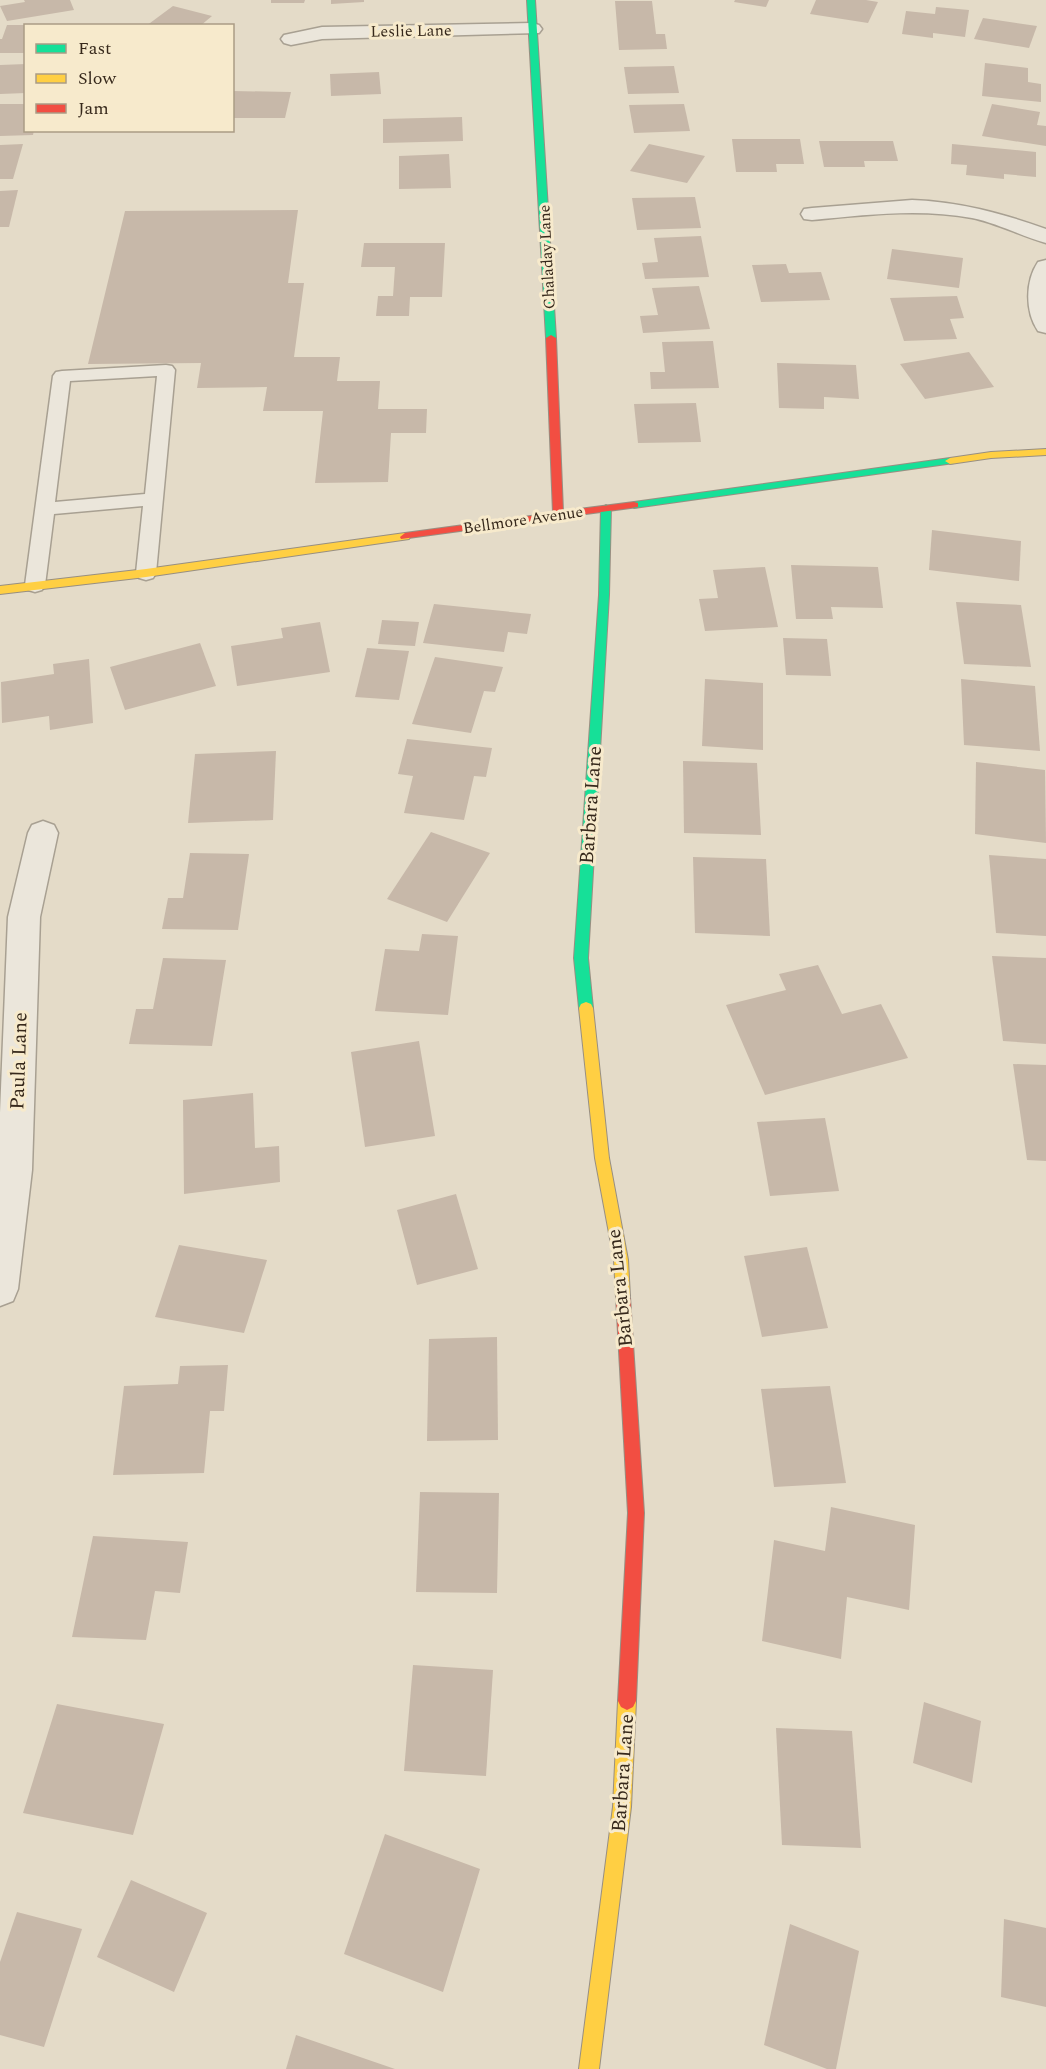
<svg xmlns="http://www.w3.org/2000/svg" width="1046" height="2069" font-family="Spectral,serif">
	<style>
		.building { fill: #c7b8a9 }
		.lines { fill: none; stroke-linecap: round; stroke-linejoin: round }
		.lane-casing { stroke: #a8a092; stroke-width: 3 }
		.street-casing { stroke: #a8a092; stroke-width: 3 }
		.fast-casing { stroke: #988f82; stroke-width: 2 }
		.slow-casing { stroke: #988f82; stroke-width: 2 }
		.jam-casing { stroke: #988f82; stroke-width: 2 }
		.lane { fill: #ebe6db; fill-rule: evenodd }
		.street { fill: #ebe6db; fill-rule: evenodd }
		.fast { fill: #16e098; fill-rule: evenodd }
		.slow { fill: #ffcf43; fill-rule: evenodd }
		.jam { fill: #f24e42; fill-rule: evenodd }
		.labels { text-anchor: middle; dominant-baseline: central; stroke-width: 6; stroke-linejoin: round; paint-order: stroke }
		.far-street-label { font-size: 16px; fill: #36281b; stroke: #f7eacc }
		.street-label { font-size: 20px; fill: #36281b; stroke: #f7eacc }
	</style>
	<rect width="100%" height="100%" fill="#e4dbc8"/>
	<g class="building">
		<polygon points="24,0 70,0 74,10 7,21 0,6 25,2"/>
		<polygon points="271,0 305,0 304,3 271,3"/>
		<polygon points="331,0 364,0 364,2 331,4"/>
		<polygon points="735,0 769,0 766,7 734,2"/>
		<polygon points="816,0 866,0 878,2 868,23 810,14"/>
		<polygon points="615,1 652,1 656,34 665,34 667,49 619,50"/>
		<polygon points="173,6 212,16 200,26 146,26"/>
		<polygon points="936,7 969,10 965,37 933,33 933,38 902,34 906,11 935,14"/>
		<polygon points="983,18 1037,26 1029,48 974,39"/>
		<polygon points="7,25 26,25 26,53 0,53 0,39 2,39"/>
		<polygon points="985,63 1028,68 1028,82 1041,84 1041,102 982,96"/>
		<polygon points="26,64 26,93 0,94 0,65"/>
		<polygon points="674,66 679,93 628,94 624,67"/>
		<polygon points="379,72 381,94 331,96 330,74"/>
		<polygon points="232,91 291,92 285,118 232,118"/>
		<polygon points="0,104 26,104 26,130 34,130 33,135 0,136"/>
		<polygon points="684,104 690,131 634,133 629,105"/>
		<polygon points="992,104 1040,112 1037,125 1046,126 1046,146 982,136"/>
		<polygon points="462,117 463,141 383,143 383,119"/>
		<polygon points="732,139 800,139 804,164 776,164 777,172 736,172"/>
		<polygon points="819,141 893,141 898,161 864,161 865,167 824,167"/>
		<polygon points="23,144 13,179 0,179 0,145"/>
		<polygon points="649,144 705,156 687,183 630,171"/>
		<polygon points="952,144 1036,152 1036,177 1004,174 1004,179 966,175 967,165 951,164"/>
		<polygon points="449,154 451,188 399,189 399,156"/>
		<polygon points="18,190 9,227 0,227 0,191"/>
		<polygon points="695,197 701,228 637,230 632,198"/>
		<polygon points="298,210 288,283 304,283 294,357 340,357 337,381 380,381 378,409 427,409 426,433 391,433 388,482 315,483 323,411 263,411 267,387 197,388 201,363 88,364 125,211"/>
		<polygon points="701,236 709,277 645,279 642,263 658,262 654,238"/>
		<polygon points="364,243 445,243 442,297 410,297 409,316 376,316 378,296 393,296 395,267 361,267"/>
		<polygon points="892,249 963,258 959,288 887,279"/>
		<polygon points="786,264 789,273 821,272 830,300 761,302 752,265"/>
		<polygon points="699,286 710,329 643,333 640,316 658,315 652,288"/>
		<polygon points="957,296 964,318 950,319 957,339 904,341 890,298"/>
		<polygon points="713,341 719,388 651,389 650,372 665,372 662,342"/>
		<polygon points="969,352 994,387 925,399 900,364"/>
		<polygon points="777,363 856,365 859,399 824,397 824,409 779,408"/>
		<polygon points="696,403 701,442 638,443 634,404"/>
		<polygon points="932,530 1021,541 1019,581 929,570"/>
		<polygon points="791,565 878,567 883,608 831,607 833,619 796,619"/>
		<polygon points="765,567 778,627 705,631 699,599 718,598 713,570"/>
		<polygon points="956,602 1021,605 1031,667 964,664"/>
		<polygon points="434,604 531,614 527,634 508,632 504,652 423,643"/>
		<polygon points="382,620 419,622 415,646 378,644"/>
		<polygon points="320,622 330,672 237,686 231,646 283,638 281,628"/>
		<polygon points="783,638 827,639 831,676 786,675"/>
		<polygon points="200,643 216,686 125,710 110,667"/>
		<polygon points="367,648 409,651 399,700 355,697"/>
		<polygon points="435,657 503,667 495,692 484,691 471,733 412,724"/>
		<polygon points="89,659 93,723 50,730 49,716 2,723 1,682 54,674 53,664"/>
		<polygon points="705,679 763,683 763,750 702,746"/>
		<polygon points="961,679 1035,686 1040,751 964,745"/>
		<polygon points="407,739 492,748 486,777 474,776 464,820 404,813 413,776 398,774"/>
		<polygon points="276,751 273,820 188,823 195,754"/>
		<polygon points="683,761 757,763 761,835 684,833"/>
		<polygon points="976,762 1045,770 1046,843 975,834"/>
		<polygon points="431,832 490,853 447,922 387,899"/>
		<polygon points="190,853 249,854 238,930 162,929 168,898 183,898"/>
		<polygon points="989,855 1046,859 1046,936 996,933"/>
		<polygon points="693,857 766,859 770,936 695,933"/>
		<polygon points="422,934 458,936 448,1015 375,1011 385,949 419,951"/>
		<polygon points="992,956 1046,958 1046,1044 1003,1041"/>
		<polygon points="163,958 226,960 212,1046 129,1044 136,1009 153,1009"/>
		<polygon points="818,965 842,1014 881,1004 908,1058 765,1095 726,1005 786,990 779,974"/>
		<polygon points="419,1041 435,1136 365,1147 351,1052"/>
		<polygon points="1013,1064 1046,1065 1046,1161 1027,1160"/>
		<polygon points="253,1093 255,1148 279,1146 280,1182 184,1194 183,1100"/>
		<polygon points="825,1118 839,1191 770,1196 757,1122"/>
		<polygon points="456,1194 478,1269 417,1285 397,1210"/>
		<polygon points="179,1245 267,1260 244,1333 155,1317"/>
		<polygon points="807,1247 828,1328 762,1337 744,1256"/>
		<polygon points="497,1337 498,1440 427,1441 429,1339"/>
		<polygon points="228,1365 224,1411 210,1411 204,1473 113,1475 124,1386 178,1384 180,1366"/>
		<polygon points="830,1386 846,1483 774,1487 761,1389"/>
		<polygon points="420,1492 499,1493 497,1593 416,1592"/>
		<polygon points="831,1507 915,1525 909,1610 847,1597 841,1659 762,1641 774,1540 825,1551"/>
		<polygon points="93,1536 188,1542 180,1593 155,1591 146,1640 72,1637"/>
		<polygon points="413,1665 493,1670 486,1776 404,1771"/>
		<polygon points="924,1702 981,1721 972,1783 913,1763"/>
		<polygon points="57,1704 164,1724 133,1835 23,1813"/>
		<polygon points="776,1728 852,1731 861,1848 782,1845"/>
		<polygon points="385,1834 480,1869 443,1992 344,1954"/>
		<polygon points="131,1880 207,1913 174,1992 97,1957"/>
		<polygon points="17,1912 82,1929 44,2047 0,2035 0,1962"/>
		<polygon points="1004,1919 1046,1928 1046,2007 1001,1997"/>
		<polygon points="790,1924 859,1951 836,2069 827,2069 764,2045"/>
		<polygon points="296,2035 395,2069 286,2069"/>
	</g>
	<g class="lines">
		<g class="lane-casing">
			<path id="lane" d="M 166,365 L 172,366 L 175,370 L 156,573 L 153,578 L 146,580 L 139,578 L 136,573 L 143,506 L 54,514 L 45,585 L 42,590 L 35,592 L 28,590 L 25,585 L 53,376 L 56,372 L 62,371 ZM 157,376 L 145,494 L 55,502 L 70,381 Z"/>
		</g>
		<g class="street-casing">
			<g id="street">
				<polygon points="532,23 539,25 542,29 539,33 322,39 291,45 284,43 281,39 284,35 322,27"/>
				<path d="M 912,200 C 960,202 1001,213 1046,229 L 1046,243 C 1021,236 997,223 972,218 C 919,208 865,215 812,220 L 804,219 L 801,214 L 804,209 L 812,208 Z"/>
				<path d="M 1046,260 L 1046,333 L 1038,331 C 1025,312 1025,281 1038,262 Z"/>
				<polygon points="43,821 54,825 58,833 40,917 32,1170 18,1289 13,1301 0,1306 0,1113 8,917 28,833 32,825"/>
			</g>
		</g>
		<g class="fast-casing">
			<g id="fast">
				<polygon points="527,0 535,0 556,338 551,341 546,338"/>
				<polygon points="950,458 954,459 954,463 634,508 629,505 634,502"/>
				<polygon points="606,505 611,508 609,595 588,958 593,1008 591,1012 581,1012 579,1008 574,958 599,595 601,508"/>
			</g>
		</g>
		<g class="slow-casing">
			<g id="slow">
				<polygon points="1046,449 1046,455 991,458 950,464 945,461 950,458 991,452"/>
				<polygon points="405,533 410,537 409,539 146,577 0,594 0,586 146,569"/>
				<polygon points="586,1002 591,1004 593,1008 609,1158 628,1260 630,1297 628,1302 623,1304 618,1302 616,1297 614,1260 595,1158 579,1008 581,1004"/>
				<polygon points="627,1692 633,1695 636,1701 631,1807 599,2069 579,2069 613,1807 618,1701 621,1695"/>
			</g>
		</g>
		<g class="jam-casing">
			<g id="jam">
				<polygon points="551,335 556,338 563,511 634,502 638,503 638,507 401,539 400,537 405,533 553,513 546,338"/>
				<polygon points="623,1290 628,1292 630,1297 644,1513 636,1701 633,1707 627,1710 621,1707 618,1701 628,1513 616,1297 618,1292"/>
			</g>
		</g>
		<use href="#lane" class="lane"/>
		<use href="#street" class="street"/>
		<use href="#fast" class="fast"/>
		<use href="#slow" class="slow"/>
		<use href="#jam" class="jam"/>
	</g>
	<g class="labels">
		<g class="far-street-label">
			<text transform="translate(411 31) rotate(-1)">Leslie Lane</text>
			<text transform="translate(547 257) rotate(-93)">Chaladay Lane</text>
			<text transform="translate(523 520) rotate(-8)">Bellmore Avenue</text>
		</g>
		<g class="street-label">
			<text transform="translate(591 805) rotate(-86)">Barbara Lane</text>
			<text transform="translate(19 1061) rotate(-88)">Paula Lane</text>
			<text transform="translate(620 1288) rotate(-96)">Barbara Lane</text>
			<text transform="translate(623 1773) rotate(-86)">Barbara Lane</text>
		</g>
	</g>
	<rect x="24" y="24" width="210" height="108" fill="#f7eacc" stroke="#aa9c85" stroke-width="1.5"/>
	<rect x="36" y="44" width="30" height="9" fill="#16e098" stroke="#aa9c85" stroke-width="1.5"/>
	<text x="78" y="54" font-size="18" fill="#36281b">Fast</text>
	<rect x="36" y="74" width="30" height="9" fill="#ffcf43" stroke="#aa9c85" stroke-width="1.5"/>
	<text x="78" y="84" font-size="18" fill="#36281b">Slow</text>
	<rect x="36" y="104" width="30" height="9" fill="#f24e42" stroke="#aa9c85" stroke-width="1.5"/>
	<text x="78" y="114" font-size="18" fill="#36281b">Jam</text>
</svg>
